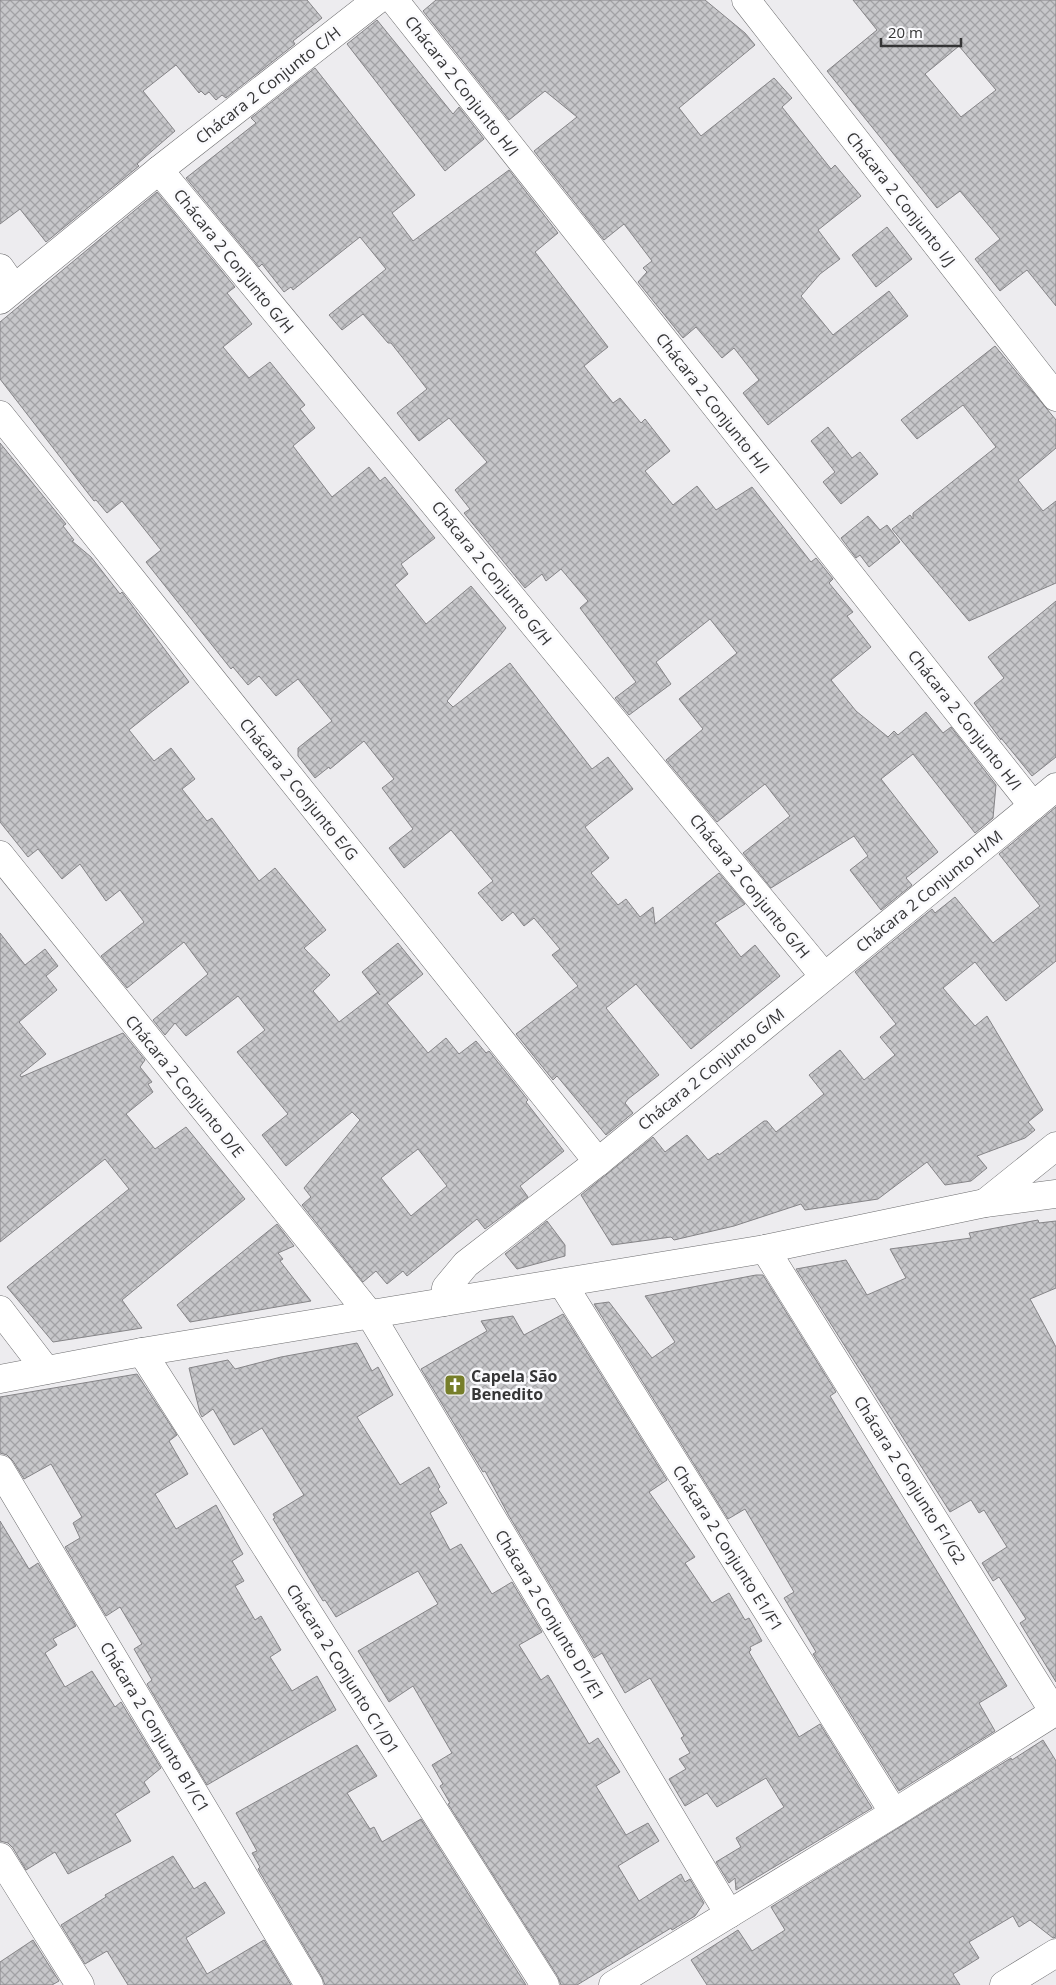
<svg xmlns="http://www.w3.org/2000/svg" width="1056" height="1985" font-family="'Open Sans',sans-serif">
	<style>
		.building { fill: url(#building-cross-hatch); stroke: #858487; fill-rule: evenodd }
		.lines { fill: none; stroke-linecap: round; stroke-linejoin: round }
		.minor-casing { stroke: #6d6d6f; stroke-width: 29 }
		.minor { stroke: #fff; stroke-width: 28 }
		.labels { text-anchor: middle; dominant-baseline: central; stroke-width: 5; stroke-linejoin: round; paint-order: stroke }
		.street-label { font-size: 16px; fill: #353536; stroke: #fafafd }
		.poi-label { font-size: 16px; font-weight: bold; fill: #353536; stroke: #fafafd; text-anchor: start }
	</style>
	<defs>
		<pattern id="building-cross-hatch" width="8" height="8" patternUnits="userSpaceOnUse" patternTransform="scale(1.25)"><rect width="8" height="8" fill="#c7c7ca"/><path d="M0 0l8 8M0 8l8-8" fill="none" stroke="#a2a2a5"/></pattern>
	</defs>
	<rect width="100%" height="100%" fill="#edecef"/>
	<g class="building">
		<polygon points="0,0 307,0 322,18 293,41 295,44 226,98 222,95 216,100 209,92 205,95 201,91 199,93 176,65 143,91 175,131 137,164 139,166 46,242 20,209 0,224"/>
		<polygon points="436,0 705,0 745,33 755,45 679,108 701,136 774,78 792,98 782,107 831,169 835,165 861,196 818,230 840,259 820,274 801,296 833,335 889,291 908,316 768,425 743,393 759,380 734,348 722,358 696,327 683,338 638,282 647,272 643,268 652,261 624,224 604,240 534,151 577,117 545,91 509,120 423,11"/>
		<path d="M 853,0 L 1056,0 L 1056,306 L 1027,270 L 1000,291 L 975,259 L 1000,239 L 960,191 L 937,208 L 827,71 L 877,30 ZM 959,46 L 996,90 L 961,117 L 925,74 Z"/>
		<polygon points="377,20 453,114 459,107 484,139 445,171 347,44"/>
		<polygon points="315,68 415,195 392,213 413,241 509,170 558,233 535,252 608,347 584,366 613,403 620,398 641,423 645,419 670,451 645,471 673,505 697,486 716,510 752,487 811,562 816,558 833,579 829,583 853,612 847,616 871,647 831,680 856,711 888,737 894,731 898,735 926,712 943,733 951,727 996,785 993,818 975,833 913,754 881,779 938,852 906,878 912,885 881,910 850,870 868,856 854,836 771,888 743,853 790,816 765,784 717,822 666,760 703,729 679,699 737,653 710,619 656,662 671,684 629,715 615,698 636,682 580,608 588,601 561,569 546,581 542,574 525,588 464,513 470,509 455,490 487,462 449,418 419,441 397,413 427,389 391,343 388,343 363,314 342,330 329,315 386,269 360,237 293,290 291,287 284,292 262,264 259,267 186,178 256,123 251,118"/>
		<polygon points="157,192 235,287 227,293 252,324 223,347 249,378 270,362 305,405 300,409 315,428 293,446 332,497 369,467 380,481 385,477 435,538 401,564 408,574 395,585 426,624 471,586 506,628 447,701 453,707 510,663 592,769 608,757 633,789 585,827 609,858 591,873 618,905 626,899 640,917 653,907 655,924 719,873 745,904 715,923 741,957 755,945 780,976 691,1049 636,984 606,1008 659,1075 628,1099 625,1103 633,1113 606,1135 557,1076 553,1080 516,1034 578,986 552,955 560,949 534,918 524,926 513,912 502,921 478,893 493,881 451,830 404,868 389,848 413,829 382,788 394,779 364,741 330,769 329,767 315,778 298,756 298,748 332,721 298,679 276,696 259,676 248,685 233,667 231,669 146,562 161,550 122,501 107,513 96,500 94,501 0,379 0,322"/>
		<polygon points="887,227 912,259 876,287 852,255"/>
		<polygon points="995,346 1056,420 1056,448 1018,480 1043,511 1056,501 1056,583 969,621 892,529 910,515 913,519 913,513 996,447 963,405 917,439 901,420"/>
		<polygon points="828,427 852,458 860,452 878,474 841,504 823,482 835,472 811,441"/>
		<path d="M 0,443 L 66,524 L 63,526 L 74,540 L 72,541 L 91,557 L 120,594 L 122,592 L 189,682 L 129,730 L 154,761 L 171,748 L 195,779 L 182,789 L 207,821 L 212,818 L 259,881 L 275,868 L 326,930 L 304,948 L 330,975 L 313,991 L 339,1022 L 378,992 L 380,995 L 362,972 L 398,943 L 423,974 L 387,1003 L 428,1053 L 446,1038 L 459,1054 L 476,1041 L 486,1053 L 489,1051 L 528,1100 L 526,1102 L 564,1151 L 520,1186 L 528,1197 L 485,1229 L 477,1219 L 407,1276 L 403,1271 L 387,1284 L 376,1271 L 363,1282 L 302,1205 L 311,1197 L 304,1188 L 360,1120 L 352,1112 L 286,1166 L 262,1135 L 288,1114 L 237,1052 L 265,1030 L 238,996 L 186,1036 L 175,1023 L 165,1035 L 153,1020 L 208,974 L 184,942 L 127,988 L 101,956 L 144,922 L 120,890 L 106,901 L 80,864 L 62,879 L 38,849 L 28,857 L 0,822 ZM 418,1149 L 447,1186 L 411,1216 L 381,1178 Z"/>
		<polygon points="868,516 880,530 887,525 900,542 869,567 860,555 856,558 841,538"/>
		<polygon points="1056,601 1056,757 1032,776 1001,738 1001,740 974,703 1004,678 988,657"/>
		<polygon points="1056,807 1056,961 1006,1001 975,962 943,988 975,1026 987,1016 1043,1110 1028,1122 1035,1130 1025,1138 977,1156 987,1168 971,1181 945,1185 927,1162 878,1199 805,1210 801,1204 734,1226 674,1240 671,1237 612,1245 581,1195 653,1137 665,1152 687,1135 708,1160 718,1153 719,1155 764,1121 767,1121 776,1132 824,1094 809,1075 840,1050 864,1080 895,1055 880,1037 896,1024 855,972 932,909 935,913 955,897 993,943 1040,906 999,854"/>
		<polygon points="0,933 25,965 45,949 58,966 46,976 57,990 19,1022 46,1054 20,1075 21,1077 123,1033 145,1060 140,1067 152,1082 148,1084 153,1092 126,1114 155,1149 186,1127 245,1199 122,1300 142,1328 53,1342 7,1287 129,1189 105,1159 0,1242"/>
		<polygon points="1038,1220 1039,1223 1056,1221 1056,1288 1030,1299 1056,1347 1056,1682 1020,1623 1026,1619 999,1577 993,1581 982,1563 1007,1547 984,1510 979,1513 971,1500 950,1512 796,1269 846,1260 867,1295 906,1278 890,1249 971,1238 969,1233"/>
		<polygon points="547,1221 565,1245 565,1256 517,1269 505,1254"/>
		<polygon points="277,1224 294,1246 278,1253 283,1259 280,1261 311,1301 190,1322 177,1305"/>
		<polygon points="756,1275 763,1275 836,1392 830,1396 1007,1686 979,1703 995,1731 899,1791 813,1654 816,1652 784,1598 794,1592 745,1509 728,1519 594,1304 609,1302 652,1358 675,1342 645,1296"/>
		<polygon points="563,1314 667,1480 649,1492 695,1557 685,1563 712,1603 729,1593 745,1620 749,1618 762,1641 750,1647 751,1650 749,1652 799,1737 820,1724 872,1808 736,1890 735,1878 729,1883 716,1862 741,1847 736,1838 784,1807 766,1778 717,1807 707,1793 685,1806 669,1779 686,1769 679,1759 690,1753 681,1738 684,1736 650,1678 625,1693 602,1653 594,1658 509,1516 485,1471 483,1472 421,1369 487,1331 481,1321 513,1316 524,1335"/>
		<polygon points="357,1343 372,1371 378,1367 393,1395 357,1417 400,1485 429,1467 440,1487 438,1489 447,1503 430,1513 450,1550 461,1544 492,1594 512,1582 542,1632 519,1645 541,1680 548,1675 589,1744 598,1738 620,1772 596,1786 626,1835 648,1823 659,1841 618,1866 639,1901 681,1874 685,1882 690,1879 704,1903 695,1916 672,1930 671,1928 577,1985 561,1985 558,1977 448,1804 450,1803 440,1786 443,1784 432,1765 452,1753 413,1686 389,1702 358,1651 438,1604 418,1571 336,1617 325,1600 323,1601 273,1519 275,1518 273,1514 304,1495 262,1428 234,1445 213,1409 202,1417 200,1413 189,1368 228,1360 235,1369 281,1357"/>
		<polygon points="137,1374 177,1435 169,1441 188,1474 155,1494 176,1529 216,1505 243,1554 232,1561 244,1581 235,1586 255,1620 261,1616 281,1650 270,1657 292,1691 317,1676 336,1710 207,1785 147,1684 152,1680 134,1649 142,1644 120,1607 106,1616 65,1547 80,1538 73,1523 82,1517 51,1464 24,1479 13,1461 7,1455 0,1453 0,1397"/>
		<polygon points="0,1521 29,1569 38,1563 76,1626 53,1639 57,1645 45,1653 65,1687 92,1671 115,1707 121,1702 161,1768 144,1782 150,1792 115,1814 131,1841 68,1874 55,1852 26,1870 13,1848 8,1843 0,1841"/>
		<polygon points="1043,1740 1056,1761 1056,1937 1053,1938 1030,1920 1019,1927 1013,1916 969,1942 979,1958 953,1974 960,1985 707,1985 691,1960 738,1930 752,1951 785,1930 771,1907 1011,1758 1012,1760"/>
		<polygon points="357,1745 377,1776 347,1793 370,1829 374,1827 382,1842 421,1819 526,1985 325,1985 322,1977 258,1869 260,1867 252,1853 257,1851 236,1813"/>
		<polygon points="173,1856 194,1889 205,1882 225,1913 186,1938 207,1974 264,1940 291,1985 128,1985 107,1951 85,1964 61,1925 106,1897 105,1895"/>
		<polygon points="33,1940 59,1981 52,1985 0,1985 0,1962"/>
	</g>
	<g class="lines">
		<g class="minor-casing">
			<g id="minor">
				<polyline points="394,0 1033,806"/>
				<polyline points="746,0 1056,397"/>
				<polyline points="159,170 824,976"/>
				<polyline points="0,268 14,288"/>
				<polyline points="0,300 159,170 377,0"/>
				<polyline points="0,415 598,1162"/>
				<polyline points="0,855 371,1316 729,1914"/>
				<polyline points="985,1203 1056,1146"/>
				<polyline points="765,1249 1054,1712"/>
				<polyline points="562,1283 894,1813"/>
				<polyline points="444,1302 446,1288 466,1264 598,1162 1056,787"/>
				<polyline points="0,1310 46,1370"/>
				<polyline points="142,1352 545,1985"/>
				<polyline points="0,1379 142,1352 765,1249 985,1203 1056,1194"/>
				<polyline points="0,1469 309,1985"/>
				<polyline points="0,1857 80,1985"/>
				<polyline points="613,1985 894,1813 1056,1711"/>
				<polyline points="1004,1985 1056,1953"/>
			</g>
		</g>
		<use href="#minor" class="minor"/>
	</g>
	<defs>
		<g id="church-square" transform="scale(1.125)"><rect x="-9" y="-9" width="18" height="18" rx="4" fill="#767e29" stroke="#fafafd"/><path d="M-1.2-6h2.4v3.5h3.3v2.4h-3.3V6h-2.4V-.1h-3.3v-2.4h3.3Z" fill="#fff"/></g>
	</defs>
	<g fill-rule="evenodd">
		<use href="#church-square" x="455" y="1385"/>
	</g>
	<g class="labels">
		<g class="street-label">
			<text transform="translate(268 85) rotate(-38)">Chácara 2 Conjunto C/H</text>
			<text transform="translate(462 86) rotate(52)">Chácara 2 Conjunto H/I</text>
			<text transform="translate(901 199) rotate(52)">Chácara 2 Conjunto I/J</text>
			<text transform="translate(234 261) rotate(51)">Chácara 2 Conjunto G/H</text>
			<text transform="translate(713 403) rotate(52)">Chácara 2 Conjunto H/I</text>
			<text transform="translate(492 573) rotate(51)">Chácara 2 Conjunto G/H</text>
			<text transform="translate(965 720) rotate(52)">Chácara 2 Conjunto H/I</text>
			<text transform="translate(299 789) rotate(51)">Chácara 2 Conjunto E/G</text>
			<text transform="translate(750 886) rotate(51)">Chácara 2 Conjunto G/H</text>
			<text transform="translate(929 891) rotate(-39)">Chácara 2 Conjunto H/M</text>
			<text transform="translate(711 1069) rotate(-39)">Chácara 2 Conjunto G/M</text>
			<text transform="translate(185 1086) rotate(51)">Chácara 2 Conjunto D/E</text>
			<text transform="translate(910 1480) rotate(58)">Chácara 2 Conjunto F1/G2</text>
			<text transform="translate(728 1548) rotate(58)">Chácara 2 Conjunto E1/F1</text>
			<text transform="translate(550 1615) rotate(59)">Chácara 2 Conjunto D1/E1</text>
			<text transform="translate(343 1669) rotate(58)">Chácara 2 Conjunto C1/D1</text>
			<text transform="translate(155 1727) rotate(59)">Chácara 2 Conjunto B1/C1</text>
		</g>
		<g class="poi-label">
			<text x="471" y="1376">Capela São<tspan x="471" dy="18">Benedito</tspan></text>
		</g>
	</g>
	<path d="M881 38v8h80v-8" fill="none" stroke="#353536" stroke-width="2.5"/>
	<text x="888" y="38" font-size="15" fill="#353536" stroke="#fafafd" stroke-width="4" paint-order="stroke">20 m</text>
</svg>
